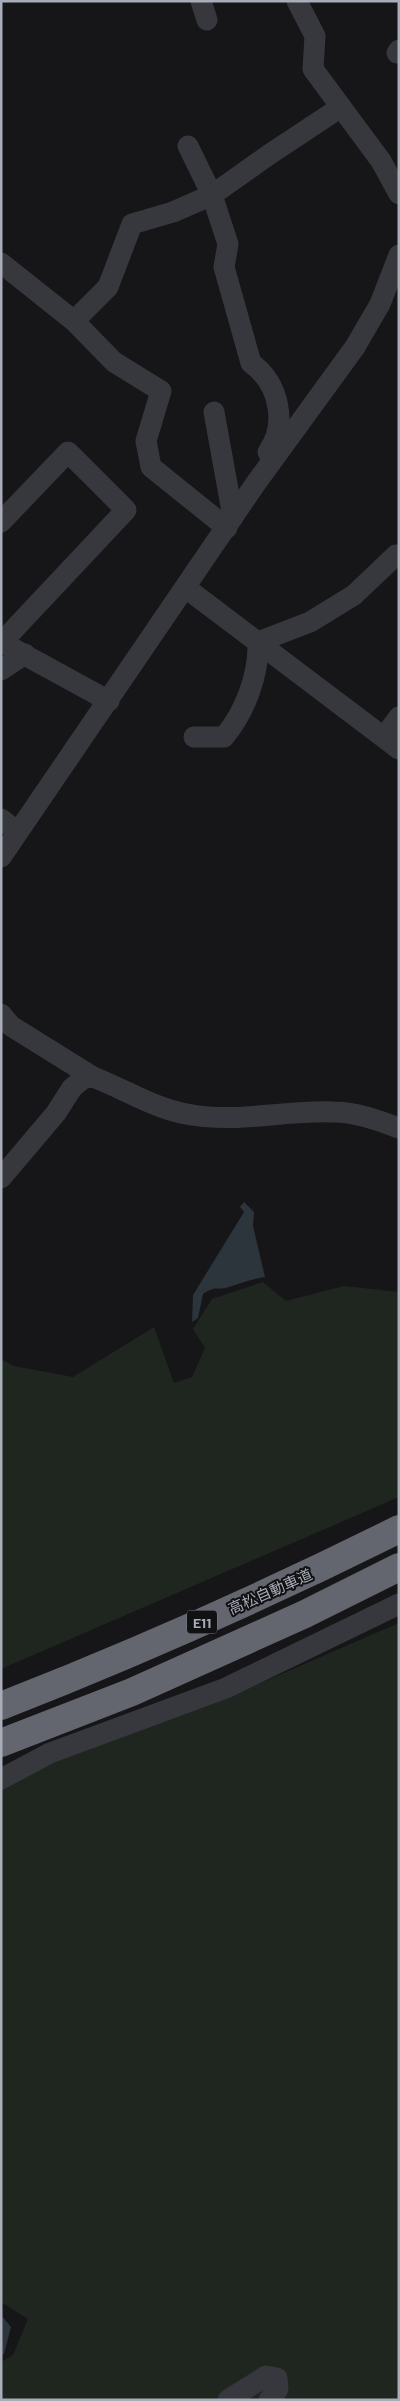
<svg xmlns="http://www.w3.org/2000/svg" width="400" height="2401" font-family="Barlow,'Noto Sans JP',sans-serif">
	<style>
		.green { fill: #1e261f }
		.water { fill: #2c353c }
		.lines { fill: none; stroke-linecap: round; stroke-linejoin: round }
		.minor { stroke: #37383d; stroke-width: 21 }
		.highway { stroke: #63666e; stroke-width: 28 }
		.labels { text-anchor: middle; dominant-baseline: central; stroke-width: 4; stroke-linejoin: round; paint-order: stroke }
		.shield { fill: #111113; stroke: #7b7e86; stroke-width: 1 }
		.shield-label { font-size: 14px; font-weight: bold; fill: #a8adb8 }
		.street-label { font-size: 15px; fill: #a8adb8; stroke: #111113 }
	</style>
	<rect width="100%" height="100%" fill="#161618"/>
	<g class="green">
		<polygon points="263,1282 286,1301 344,1286 399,1292 399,1497 1,1669 1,1359 14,1366 73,1377 154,1327 174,1383 192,1377 205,1348 193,1329 212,1299"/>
		<polygon points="399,1623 399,2400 1,2400 1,2362 13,2355 28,2319 1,2302 1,1786 51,1760 226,1698"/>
	</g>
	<g class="water">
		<path d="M 244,1202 L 254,1212 L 253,1226 L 265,1277 C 252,1279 242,1283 229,1287 C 216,1291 217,1285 203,1294 L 198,1318 L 192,1322 L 193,1295 L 244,1212 L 240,1207 Z"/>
		<polygon points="1,2315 11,2327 4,2354 1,2356"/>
	</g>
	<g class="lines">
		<g class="minor">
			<polyline points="201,1 207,20"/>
			<polyline points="297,1 315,36 313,69 381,161 399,194"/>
			<polyline points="397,53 399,50"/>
			<path d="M 188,146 L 212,195 L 228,244 L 224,267 L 251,363 C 279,383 288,424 268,452"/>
			<polyline points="1,263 74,321 108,287 132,224 173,212 212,195 270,154 341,107"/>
			<polyline points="74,321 114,362 161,391 146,441 151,467 227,528"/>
			<polyline points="214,412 233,517"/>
			<polyline points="1,522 68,452 126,510 2,642"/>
			<polyline points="186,588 399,749"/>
			<polyline points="1,642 109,701"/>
			<polyline points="1,670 25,654"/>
			<path d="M 194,737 L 224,737 C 245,712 259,675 258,642 L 310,622 L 354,595 L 396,555 L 399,557"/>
			<polyline points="384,737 399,717"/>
			<polyline points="1,819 18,832"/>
			<polyline points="1,857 256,483 355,347 380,304 399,255"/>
			<polyline points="1,1014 11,1026 93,1077"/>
			<path d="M 1,1178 L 56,1113 L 72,1088 L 84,1078 L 93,1077 C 127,1090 156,1110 192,1115 C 238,1123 286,1110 333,1112 C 356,1112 377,1120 399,1128"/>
			<polyline points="1,1779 50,1753 226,1688 399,1604"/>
			<polyline points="228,2400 266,2376 277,2378 278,2389 269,2400"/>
		</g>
		<g class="highway">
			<path d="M 1,1706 C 136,1653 269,1594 399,1529"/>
			<polyline points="1,1743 132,1692 305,1614 399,1567"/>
		</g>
	</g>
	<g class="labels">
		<rect class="shield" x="187" y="1610.5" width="30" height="23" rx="4"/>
		<g class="shield-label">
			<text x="202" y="1622">E11</text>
		</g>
		<g class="street-label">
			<text transform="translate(270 1591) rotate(-24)">高松自動車道</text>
		</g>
	</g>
	<rect width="400" height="2401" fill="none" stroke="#a8adb8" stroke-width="5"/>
</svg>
